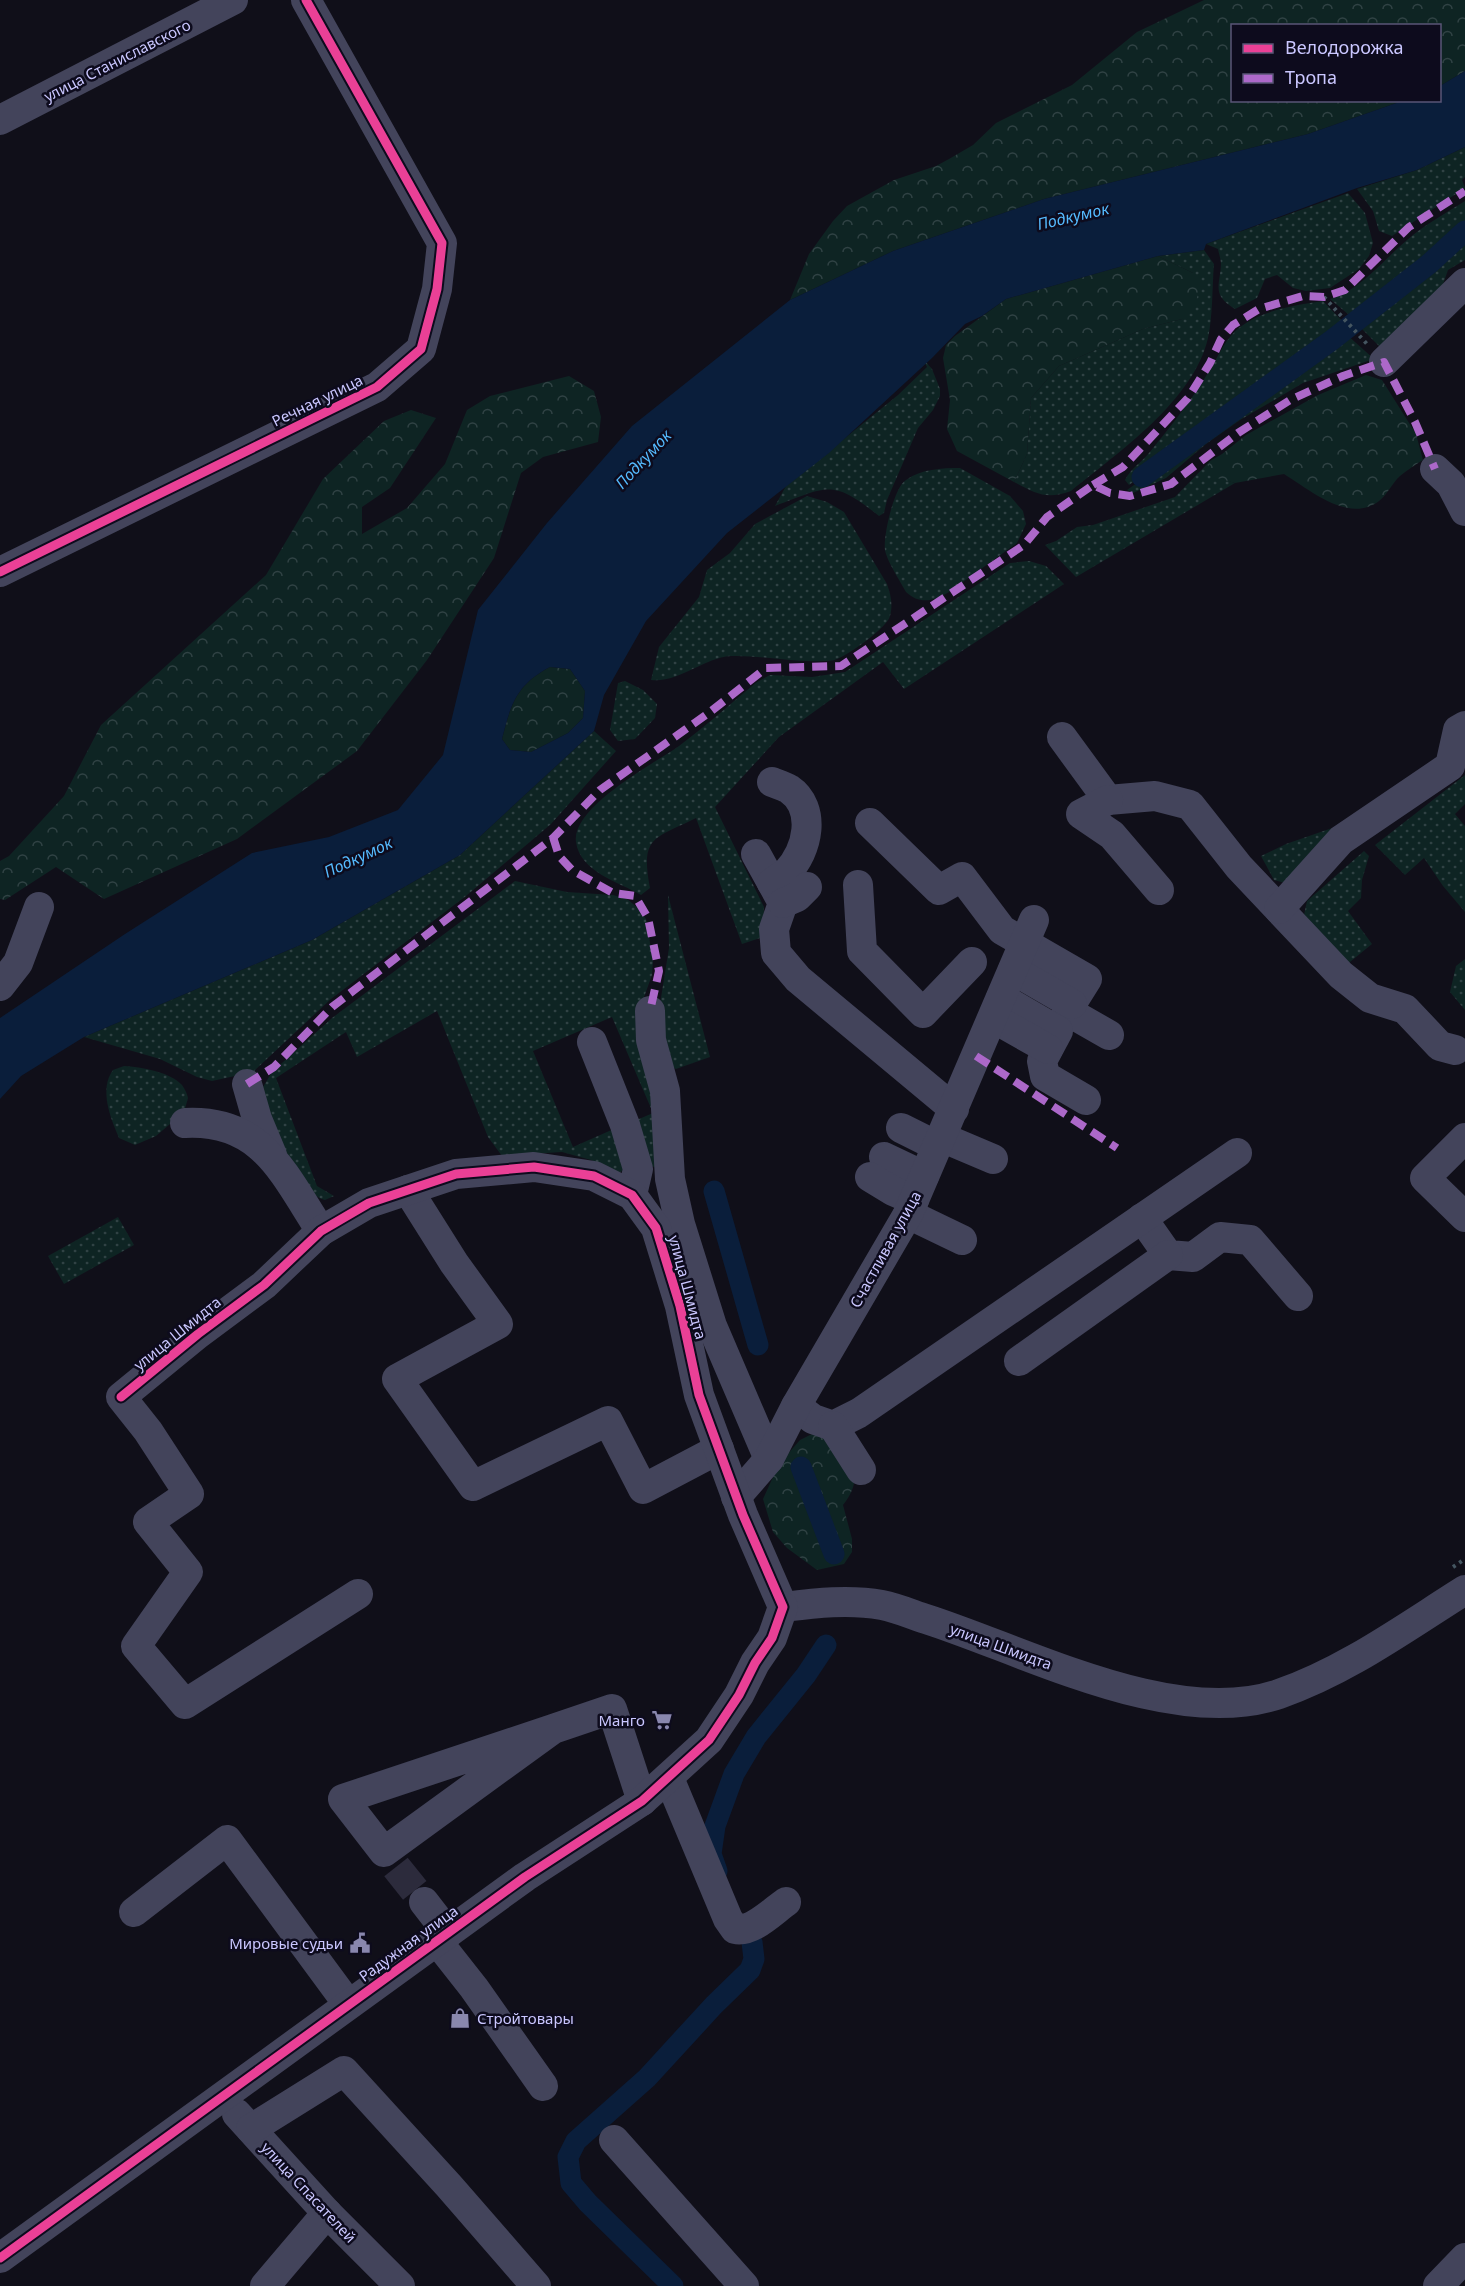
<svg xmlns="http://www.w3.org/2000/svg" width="1465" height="2286" font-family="'Noto Sans',sans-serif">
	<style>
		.grass { fill: url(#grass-dots) }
		.forest { fill: url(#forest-crowns) }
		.water { fill: #0a1e3b; fill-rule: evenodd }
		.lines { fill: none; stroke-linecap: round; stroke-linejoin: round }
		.canal { stroke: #0a1e3b; stroke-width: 21 }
		.minor-tunnel { stroke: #2c2b3c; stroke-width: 30; stroke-dasharray: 30 15; stroke-linecap: butt }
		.path { stroke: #455661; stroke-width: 4; stroke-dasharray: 3 4.5; stroke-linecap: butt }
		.minor { stroke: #43445b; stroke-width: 30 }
		.quiet { stroke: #ac68c9; stroke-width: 8; stroke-dasharray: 15 8; stroke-linecap: butt }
		.cycleway-casing { stroke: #0d0b1d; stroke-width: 13 }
		.cycleway { stroke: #ea4096; stroke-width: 9 }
		.labels { text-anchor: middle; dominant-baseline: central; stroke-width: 5; stroke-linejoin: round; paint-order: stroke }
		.street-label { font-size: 15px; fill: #cac7ff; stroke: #0d0b1d }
		.poi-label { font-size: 15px; fill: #cac7ff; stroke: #0d0b1d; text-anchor: end }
		.water-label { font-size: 16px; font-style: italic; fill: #5bf; stroke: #0d0b1d }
	</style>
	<defs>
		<pattern id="grass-dots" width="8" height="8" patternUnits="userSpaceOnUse" patternTransform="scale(1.5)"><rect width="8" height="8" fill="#0e2423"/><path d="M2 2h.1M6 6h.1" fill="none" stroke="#304244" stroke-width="1.8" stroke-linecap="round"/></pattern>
		<pattern id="forest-crowns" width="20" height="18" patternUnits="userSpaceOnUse" patternTransform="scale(1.5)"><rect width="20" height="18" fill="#0e2423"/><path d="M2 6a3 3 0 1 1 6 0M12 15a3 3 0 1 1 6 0" fill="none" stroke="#304244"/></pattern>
	</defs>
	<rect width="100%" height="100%" fill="#100f19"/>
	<g class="grass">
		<polygon points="1465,147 1465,177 1462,180 1465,188 1392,236 1379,231 1373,211 1357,189 1417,170"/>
		<path d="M 1348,193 L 1365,213 L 1373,243 L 1369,256 L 1359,269 L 1330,288 L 1306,291 L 1293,288 L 1277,275 L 1265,279 L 1257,298 L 1235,309 C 1211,294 1220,286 1221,264 C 1221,260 1219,254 1218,249 L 1206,244 Z"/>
		<path d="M 1465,201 L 1465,227 L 1349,315 L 1330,299 C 1362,289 1382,261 1407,240 C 1424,225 1446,213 1465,201 Z"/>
		<polygon points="1465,238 1465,260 1448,270 1441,290 1381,348 1355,322 1418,271"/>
		<path d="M 1204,250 L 1214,264 C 1212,288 1213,315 1208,338 C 1194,400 1119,452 1071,491 C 1046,500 1037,494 1014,482 L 1027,454 L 1031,398 L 1059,366 L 1143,329 L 1182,319 L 1193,273 L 1158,256 Z"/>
		<path d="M 1323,301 L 1347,326 L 1129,485 L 1125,480 C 1131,468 1141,463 1149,453 C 1171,426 1194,397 1211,368 C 1220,353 1226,338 1240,327 C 1263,310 1296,305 1323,301 Z"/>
		<polygon points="1346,334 1374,359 1303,383 1240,420 1206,444 1166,478 1133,493 1127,490"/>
		<path d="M 923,359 L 932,369 L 940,389 L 940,396 L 933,410 L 918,428 L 887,500 L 884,513 L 879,516 C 832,479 829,486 775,506 L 786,486 L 898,395 L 927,367 Z"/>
		<polygon points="1210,461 1210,475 1235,483 1076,577 1045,545 1056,541 1077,527 1093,525 1175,497"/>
		<path d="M 960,468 L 1010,496 L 1023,511 L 1026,524 L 1017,543 L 949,592 C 934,601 920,605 906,592 C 900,581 887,561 885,550 C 883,536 894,487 906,480 C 921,469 942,468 960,468 Z"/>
		<path d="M 807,496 L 827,502 L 844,512 L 887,584 C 891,595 893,605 890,616 C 887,628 848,655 837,659 C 833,661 827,661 823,661 C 793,663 761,655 731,656 C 703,658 679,683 651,680 L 659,647 L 699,597 L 707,570 L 730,553 L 755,524 Z"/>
		<path d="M 1029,561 L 1046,566 L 1064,584 L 904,689 L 883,662 L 779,737 L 715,807 L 764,907 L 763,937 L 742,944 L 696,818 C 654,839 640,836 650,888 L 641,895 C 619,882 580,872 576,842 C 571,807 655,763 679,746 C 706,726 731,703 757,682 L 770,675 L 812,677 L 845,672 L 1010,563 Z"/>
		<polygon points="625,681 643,690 657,704 655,718 635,739 618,741 610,730 618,683"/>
		<polygon points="594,731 616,751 551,824 466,896 331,999 253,1072 212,1081 197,1077 160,1059 84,1037 312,940 460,855"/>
		<polygon points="1465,775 1465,804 1455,814 1465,826 1465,912 1443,886 1424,858 1405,875 1375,845"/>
		<polygon points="1335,827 1285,883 1274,880 1261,856 1286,844"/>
		<polygon points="1364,851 1369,856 1362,880 1361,898 1348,911 1372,944 1345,966 1304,915 1307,901"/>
		<path d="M 515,881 L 567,892 L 613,895 L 627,899 L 638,908 L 646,919 L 653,961 L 652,975 L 638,1014 L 659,1091 L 658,1169 L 646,1163 L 632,1122 L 653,1113 L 612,1017 L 533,1051 L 573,1147 L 616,1128 L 629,1166 L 619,1173 L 591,1160 L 562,1152 L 502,1156 L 488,1137 L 437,1011 L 357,1057 L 346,1032 L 276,1078 L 317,1186 L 334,1196 L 325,1200 C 308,1196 284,1162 276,1146 C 267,1131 265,1109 260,1092 L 272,1072 L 332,1018 Z"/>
		<polygon points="668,895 710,1057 676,1069 668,1065 660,1004 669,948"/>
		<polygon points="1465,959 1465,1010 1450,992 1456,966"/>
		<path d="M 124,1066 C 141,1067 170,1072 182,1085 C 185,1089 187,1094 188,1098 L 184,1112 L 156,1136 L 135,1145 L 119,1138 C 110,1117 99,1089 113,1070 Z"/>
		<polygon points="118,1217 134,1245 64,1284 48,1256"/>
	</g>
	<g class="forest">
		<polygon points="1204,0 1465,0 1465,71 1440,86 1440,26 1232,26 1232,100 1402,101 1308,134 1044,199 893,251 790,300 809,254 833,221 847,206 894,180 936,166 949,159 973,145 996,123 1072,85 1137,32"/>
		<polygon points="1158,256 1193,273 1201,280 1196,302 1182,319 1143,329 1059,366 1031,398 1027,454 1014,482 957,451 947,429 950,400 943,358 946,345 955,336 1006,299"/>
		<path d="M 1366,375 L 1382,380 L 1416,434 L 1423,460 C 1415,465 1407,470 1400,476 C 1392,483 1388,494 1379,501 C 1349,524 1310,490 1284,474 L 1235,483 L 1210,476 L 1207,471 L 1210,461 L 1222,454 L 1246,435 L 1318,395 Z"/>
		<polygon points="569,376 594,391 601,417 598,442 543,457 521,473 494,558 427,660 357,751 237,839 104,899 56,867 5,900 0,899 0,861 9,856 64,796 101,725 266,575 323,479 384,421 411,410 436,418 390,488 362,507 362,534 407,508 445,464 467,410 490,396"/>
		<path d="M 550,667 L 570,669 L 585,691 L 583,718 L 568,733 L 531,752 L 510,750 L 502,739 C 511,704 516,685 550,667 Z"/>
		<path d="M 822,1429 C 844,1454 870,1471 843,1505 L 852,1539 L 852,1552 L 844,1564 L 817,1570 L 787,1548 L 773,1532 L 763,1499 L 779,1464 L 800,1440 Z"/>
	</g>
	<path class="water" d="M 1465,71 L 1465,147 L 1417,170 L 1357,188 L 1206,244 L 1204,250 L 1158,256 L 1006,299 L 982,316 L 965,324 L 932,358 L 829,453 L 727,533 L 646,621 L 604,695 L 594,731 L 460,855 L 312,940 L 84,1037 L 21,1076 L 0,1099 L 0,1018 L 125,934 L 252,853 L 329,837 L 398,810 L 443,755 L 478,610 L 547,523 L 632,426 L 790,300 L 893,251 L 1044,199 L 1308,134 L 1402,101 L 1440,100 L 1440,86 ZM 550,667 L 570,669 L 585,691 L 583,718 L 568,733 L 531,752 L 510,750 L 502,739 C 511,704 516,685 550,667 Z"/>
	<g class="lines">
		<g class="canal">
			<polyline points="1142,477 1332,340 1429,264 1465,231"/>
			<polyline points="714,1191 758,1345"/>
			<polyline points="801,1467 834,1554"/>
			<polyline points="717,1871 711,1854 715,1826 734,1774 756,1737 806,1675 826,1645"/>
			<polyline points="673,2286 588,2203 571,2183 568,2157 576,2141 647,2078 714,2005 750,1970 754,1959 752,1942"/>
		</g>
		<polyline class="minor-tunnel" points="396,1867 424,1902"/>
		<g class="path">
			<polyline points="1324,297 1367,344"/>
			<polyline points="1453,1567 1465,1559"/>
		</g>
		<g class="minor">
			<polyline points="0,120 233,0"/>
			<polyline points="1384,362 1465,283"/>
			<polyline points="1435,469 1451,484 1465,511"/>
			<polyline points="0,572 377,387 421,349 437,289 442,243 306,0"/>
			<polyline points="1062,737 1108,800 1155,796 1190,805 1239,867 1341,975 1370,998 1405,1009 1440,1046 1455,1050"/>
			<polyline points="1108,800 1081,814 1112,835 1159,890"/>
			<polyline points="870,823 939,890 962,877 1002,930 1087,979 1067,1011 1109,1035"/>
			<polyline points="756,854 783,903 774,929 776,953 798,979 954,1109"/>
			<path d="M 772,883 C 777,879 782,876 787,872 C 808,851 817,808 789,789 C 784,786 777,784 772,782"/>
			<polyline points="858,885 862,951 923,1013 972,962"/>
			<polyline points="783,903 797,897 807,887"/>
			<polyline points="1279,909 1341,840 1450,766 1458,730 1465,726"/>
			<polyline points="1013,970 1072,1004"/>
			<polyline points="0,986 18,963 39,907"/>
			<polyline points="1001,998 1058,1031 1042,1061 1045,1076 1086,1100"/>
			<polyline points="650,1011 651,1040 665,1091 670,1179 680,1224 712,1326 769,1459"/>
			<polyline points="993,1018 1048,1049"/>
			<polyline points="592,1042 625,1125 638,1169 632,1195"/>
			<polyline points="247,1084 257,1119 272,1155"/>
			<path d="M 185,1123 C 263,1119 284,1175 321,1231"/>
			<polyline points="901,1128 937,1146"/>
			<polyline points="941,1137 993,1159"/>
			<polyline points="1465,1138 1425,1178 1465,1217"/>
			<polyline points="884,1157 924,1176"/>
			<polyline points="870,1177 893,1191 914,1200"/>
			<polyline points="408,1190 454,1263 498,1324 397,1379 473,1486 608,1421 643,1489 719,1449"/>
			<polyline points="908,1214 962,1240"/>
			<polyline points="1142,1218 1168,1255 1193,1257 1220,1237 1250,1240 1298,1296"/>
			<polyline points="1019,1361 1168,1255"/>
			<polyline points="796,1406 813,1419 833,1426 859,1413 1237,1153"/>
			<polyline points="833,1426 861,1470"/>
			<polyline points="736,1497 769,1459 796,1406 908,1214 1034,920"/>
			<polyline points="358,1594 185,1704 136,1646 188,1572 148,1522 189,1494 148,1431 121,1397 198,1334 264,1285 321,1231 369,1203 456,1174 534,1167 594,1176 632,1195 656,1228 680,1306 699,1395 743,1515 783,1607"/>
			<path d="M 783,1607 C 816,1603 849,1599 882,1605 C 897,1608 911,1614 926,1619 C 1026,1651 1174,1730 1279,1694 C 1346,1671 1406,1627 1465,1590"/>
			<polyline points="553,1729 343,1799 384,1852 553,1729 612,1709 642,1801"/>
			<path d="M 669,1778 L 728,1919 L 735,1929 C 752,1933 773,1911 786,1902"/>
			<polyline points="424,1902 448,1933"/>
			<polyline points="134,1912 227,1840 348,2004"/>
			<polyline points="437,1941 474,1988 543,2086"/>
			<polyline points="237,2114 327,2213 400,2286"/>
			<polyline points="251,2129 344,2071 449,2186 536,2286"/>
			<polyline points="614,2140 744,2286"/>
			<polyline points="0,2258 525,1877 642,1801 709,1740 739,1695 755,1663 772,1638 783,1607"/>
			<polyline points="265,2286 327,2213"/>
			<polyline points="1438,2286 1465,2258"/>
		</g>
		<g class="quiet">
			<polyline points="1093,485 1123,467 1188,398 1210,363 1221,339 1233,325 1259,309 1303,296 1324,297 1345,290 1409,227 1465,191"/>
			<polyline points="553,837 559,856 572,870 613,893 635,896 648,918 659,971 650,1011"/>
			<polyline points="976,1056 1117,1148"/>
			<polyline points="247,1084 274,1067 332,1007 553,838 600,790 710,712 766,668 841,666 1024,545 1047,517 1093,485 1110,493 1130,496 1171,484 1238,433 1290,400 1343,376 1384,362 1415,422 1435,469"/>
		</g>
		<g class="cycleway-casing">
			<g id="cycleway">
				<polyline points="0,572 377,387 421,349 437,289 442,243 306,0"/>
				<polyline points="0,2258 525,1877 642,1801 709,1740 739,1695 755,1663 772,1638 783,1607 743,1515 699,1395 680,1306 656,1228 632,1195 594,1176 534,1167 456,1174 369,1203 321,1231 264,1285 198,1334 121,1397"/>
			</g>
		</g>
		<use href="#cycleway" class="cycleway"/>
	</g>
	<defs>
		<g id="supermarket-bare" transform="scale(1.62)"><path d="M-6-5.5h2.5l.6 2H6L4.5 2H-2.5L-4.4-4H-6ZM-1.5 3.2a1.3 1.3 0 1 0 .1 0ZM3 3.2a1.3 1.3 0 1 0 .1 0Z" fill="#8987ae" stroke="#0d0b1d" stroke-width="2.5" paint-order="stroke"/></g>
		<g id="civic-bare" transform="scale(1.62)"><path d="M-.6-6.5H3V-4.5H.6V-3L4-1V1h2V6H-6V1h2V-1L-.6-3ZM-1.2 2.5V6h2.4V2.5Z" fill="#8987ae" stroke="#0d0b1d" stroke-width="2.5" paint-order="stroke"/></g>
		<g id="shop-bare" transform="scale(1.62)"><path d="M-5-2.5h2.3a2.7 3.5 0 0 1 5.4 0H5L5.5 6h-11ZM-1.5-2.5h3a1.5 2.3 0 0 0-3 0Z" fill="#8987ae" stroke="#0d0b1d" stroke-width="2.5" paint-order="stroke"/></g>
	</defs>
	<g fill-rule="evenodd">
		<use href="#supermarket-bare" x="662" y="1720"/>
		<use href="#civic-bare" x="360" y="1943"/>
		<use href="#shop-bare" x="460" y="2018"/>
	</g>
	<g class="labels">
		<g class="street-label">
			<text transform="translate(117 60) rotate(-27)">улица Станиславского</text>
			<text transform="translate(317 400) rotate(-26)">Речная улица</text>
			<text transform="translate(885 1249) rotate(-61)">Счастливая улица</text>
			<text transform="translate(688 1287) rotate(75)">улица Шмидта</text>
			<text transform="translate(177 1333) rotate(-39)">улица Шмидта</text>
			<text transform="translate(1001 1646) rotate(20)">улица Шмидта</text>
			<text transform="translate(408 1943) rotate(-36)">Радужная улица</text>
			<text transform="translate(309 2192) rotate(47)">улица Спасателей</text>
		</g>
		<g class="poi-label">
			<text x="645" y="1720">Манго</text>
			<text x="343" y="1943">Мировые судьи</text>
			<text x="477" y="2018" text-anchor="start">Стройтовары</text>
		</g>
		<g class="water-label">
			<text transform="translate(1073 216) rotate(-13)">Подкумок</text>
			<text transform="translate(643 459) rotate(-47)">Подкумок</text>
			<text transform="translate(358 857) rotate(-25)">Подкумок</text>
		</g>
	</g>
	<rect x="1231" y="24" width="210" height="78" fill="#0d0b1d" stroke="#595677" stroke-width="1.5"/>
	<rect x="1243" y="44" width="30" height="9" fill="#ea4096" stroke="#595677" stroke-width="1.5"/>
	<text x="1285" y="54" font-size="18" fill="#cac7ff">Велодорожка</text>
	<rect x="1243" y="74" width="30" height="9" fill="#ac68c9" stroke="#595677" stroke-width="1.5"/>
	<text x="1285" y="84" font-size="18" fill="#cac7ff">Тропа</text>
</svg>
